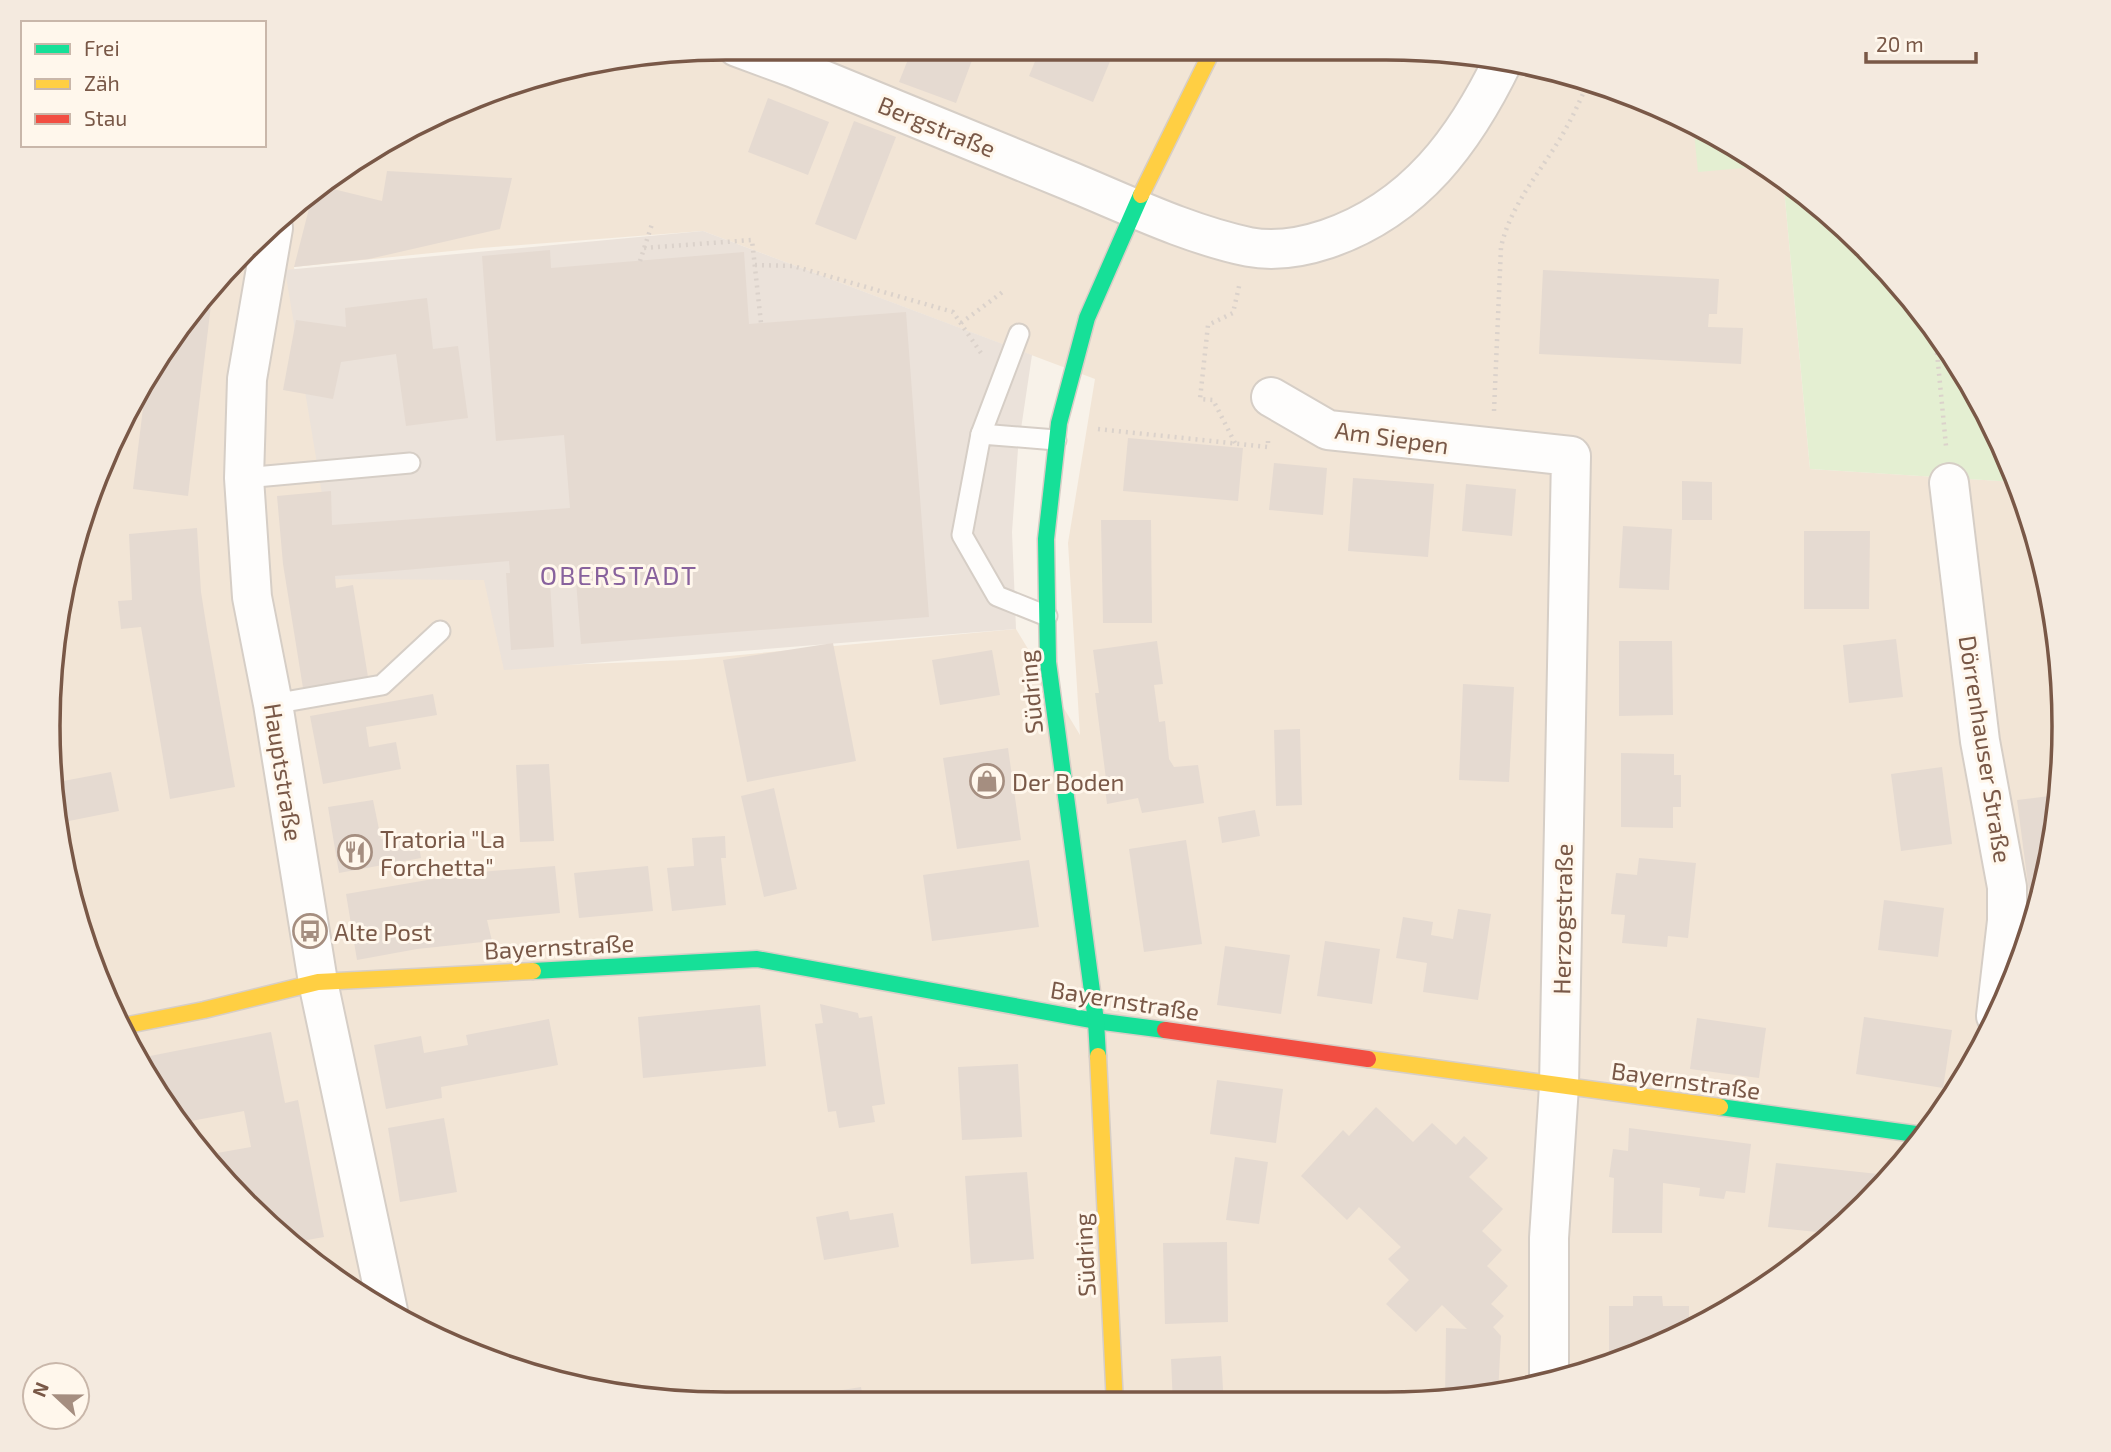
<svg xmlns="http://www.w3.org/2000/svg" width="2111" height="1452" font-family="'Exo 2',sans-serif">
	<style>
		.residential { fill: #f2e5d6; fill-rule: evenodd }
		.industrial { fill: #ebe2da }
		.green { fill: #e4efd2 }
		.building { fill: #e5dad1 }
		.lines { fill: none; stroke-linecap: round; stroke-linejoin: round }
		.lane-casing { stroke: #d6cec6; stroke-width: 23 }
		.street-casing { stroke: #d6cec6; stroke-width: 42 }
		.fast-casing { stroke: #d7cec6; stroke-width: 19 }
		.slow-casing { stroke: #d7cec6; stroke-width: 19 }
		.jam-casing { stroke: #d7cec6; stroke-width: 19 }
		.path { stroke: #dbd2cb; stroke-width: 4.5; stroke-dasharray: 2 5; stroke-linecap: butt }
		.lane { stroke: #fefdfc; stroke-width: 19 }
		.street { stroke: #fefdfc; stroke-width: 38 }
		.fast { stroke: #16e098; stroke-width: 16 }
		.slow { stroke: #ffcf43; stroke-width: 16 }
		.jam { stroke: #f24e42; stroke-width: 16 }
		.labels { text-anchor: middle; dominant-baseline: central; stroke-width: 6; stroke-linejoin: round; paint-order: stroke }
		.street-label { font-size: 24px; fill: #795847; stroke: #fff7ec }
		.poi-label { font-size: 24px; fill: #795847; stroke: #fff7ec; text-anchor: start }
		.neighbourhood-label { font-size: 26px; letter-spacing: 2px; fill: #88629d; stroke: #fff7ec }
		.rim { fill: none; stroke: #795847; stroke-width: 3.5 }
	</style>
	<rect width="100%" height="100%" fill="#f8f2e9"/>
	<path class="residential" d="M 726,47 L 1385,47 L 1517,60 L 1686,117 L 1784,188 L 1810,469 L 2016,482 L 2059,680 L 2064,726 L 2051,859 L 2012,986 L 1949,1103 L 1865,1206 L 1686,1335 L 1517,1392 L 1385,1405 L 726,1405 L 593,1392 L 466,1353 L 349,1290 L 246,1206 L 117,1027 L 60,858 L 53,638 L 99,466 L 215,279 L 233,264 L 236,264 L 237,260 L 349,161 L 550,70 ZM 703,231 L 1095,379 L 1068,543 L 1080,735 L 1016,629 L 686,660 L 513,667 L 493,576 L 331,491 L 294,267 L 481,248 Z"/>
	<polygon class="industrial" points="703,231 1032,355 1018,449 1012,532 1016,629 504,670 484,580 327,579 322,494 285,270"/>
	<g class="green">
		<polygon points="1693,123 1755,167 1698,172"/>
		<polygon points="1784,188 1865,246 1950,349 2012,467 2051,594 2059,680 2015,482 1810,469"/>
	</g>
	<g class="building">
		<polygon points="818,47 862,47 858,60"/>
		<polygon points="913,47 977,47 956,103 899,82"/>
		<polygon points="1041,47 1116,47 1093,102 1029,76"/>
		<polygon points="768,98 829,122 808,175 748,152"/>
		<polygon points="854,121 896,137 856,240 815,224"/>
		<polygon points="387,171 512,178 500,229 369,259 294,267 313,193 321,186 382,201"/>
		<polygon points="550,250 551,268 744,252 749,324 906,312 929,617 581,644 576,581 550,583 554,647 511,650 506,573 510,573 509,561 335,576 336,588 353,585 368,677 303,688 283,564 277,496 331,491 332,525 570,508 564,435 496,441 482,256"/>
		<polygon points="1543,270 1719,279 1717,314 1709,314 1708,327 1743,328 1741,364 1539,354"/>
		<polygon points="214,280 188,496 133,489 145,392"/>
		<polygon points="427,298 433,349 458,346 468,418 406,426 396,354 341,362 333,399 283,390 296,320 346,327 345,308"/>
		<polygon points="1128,438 1243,448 1238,501 1123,491"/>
		<polygon points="1274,463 1327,468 1323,515 1269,510"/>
		<polygon points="1353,478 1434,484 1428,557 1348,551"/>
		<polygon points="1682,481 1712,482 1712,520 1682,520"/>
		<polygon points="1466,484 1516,489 1512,536 1462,531"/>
		<polygon points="1101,520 1151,520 1152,623 1103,623"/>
		<polygon points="1623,526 1672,529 1669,590 1619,588"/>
		<polygon points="197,528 201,592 207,630 235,787 170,799 141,627 121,629 118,601 132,600 129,534"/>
		<polygon points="1804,531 1870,531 1869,609 1804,609"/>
		<polygon points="1896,639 1903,697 1849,703 1843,645"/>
		<polygon points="1157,641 1163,684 1154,685 1159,722 1165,721 1169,759 1174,767 1198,765 1204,803 1142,813 1138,798 1107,804 1104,779 1106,779 1095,693 1099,693 1093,650"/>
		<polygon points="1619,641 1672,641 1673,715 1619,716"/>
		<polygon points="833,643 856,761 747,782 723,660"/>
		<polygon points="992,650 1000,695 940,705 932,660"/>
		<polygon points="1463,684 1514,687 1509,782 1459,780"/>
		<polygon points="433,694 437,715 366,727 369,747 396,742 401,769 323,784 310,716"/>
		<polygon points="1300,729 1302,805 1276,806 1274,730"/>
		<polygon points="1008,748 1021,840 957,849 943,758"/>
		<polygon points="1621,753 1674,754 1674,775 1681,775 1681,807 1673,807 1673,828 1621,827"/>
		<polygon points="549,764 554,841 520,842 516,765"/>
		<polygon points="1942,767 1952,844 1901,851 1891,774"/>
		<polygon points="111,772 119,811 59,823 58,782"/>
		<polygon points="774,788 797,889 764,897 741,796"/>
		<polygon points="2057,795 2051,859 2041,891 2029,892 2017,800"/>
		<polygon points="373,800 381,839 417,833 421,858 339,873 328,807"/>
		<polygon points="1255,810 1260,836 1222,843 1218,817"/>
		<polygon points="725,836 726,858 721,858 726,905 672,911 667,868 694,866 692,838"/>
		<polygon points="1186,840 1202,944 1144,952 1129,849"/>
		<polygon points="1639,858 1696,863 1688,938 1668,936 1667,947 1622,943 1625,915 1611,914 1616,873 1637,875"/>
		<polygon points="1029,860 1039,927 932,941 923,875"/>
		<polygon points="555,866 560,913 487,920 492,941 417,949 357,960 346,894 468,873"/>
		<polygon points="648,866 653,911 579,918 574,873"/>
		<polygon points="1884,900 1944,908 1938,957 1878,950"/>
		<polygon points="1458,909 1491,914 1478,1000 1423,992 1427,963 1396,958 1403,917 1433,922 1431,935 1453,939"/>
		<polygon points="2027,913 2034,913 2025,942 2024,942"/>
		<polygon points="1325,941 1380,949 1372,1004 1317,996"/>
		<polygon points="1225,946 1290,955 1281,1014 1217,1005"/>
		<polygon points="820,1004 858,1013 859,1018 872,1016 885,1104 872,1106 875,1122 839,1128 836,1111 828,1112 815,1024 823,1023"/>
		<polygon points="760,1005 766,1066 643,1078 638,1017"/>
		<polygon points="1864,1017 1952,1030 1943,1088 1856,1074"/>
		<polygon points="1697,1018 1766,1028 1759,1078 1690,1069"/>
		<polygon points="549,1019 558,1065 441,1087 442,1098 386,1109 374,1045 421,1036 424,1053 468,1045 466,1035"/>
		<polygon points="271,1032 285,1103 298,1100 324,1237 291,1243 246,1206 220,1170 217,1153 251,1147 244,1111 186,1122 140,1058"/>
		<polygon points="1018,1064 1022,1137 962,1140 958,1067"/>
		<polygon points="1217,1080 1283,1089 1276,1143 1210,1134"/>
		<polygon points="1376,1107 1413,1142 1432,1123 1456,1145 1464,1136 1488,1158 1469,1177 1503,1209 1482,1231 1502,1250 1487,1266 1508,1286 1491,1304 1504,1316 1493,1327 1501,1336 1498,1394 1445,1399 1446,1328 1467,1329 1442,1305 1416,1332 1386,1304 1409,1280 1388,1259 1401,1247 1359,1207 1347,1220 1301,1176 1343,1130 1349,1136"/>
		<polygon points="444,1118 457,1192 400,1202 388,1128"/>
		<polygon points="1629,1128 1751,1144 1745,1193 1726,1191 1724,1199 1699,1196 1700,1188 1663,1183 1662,1233 1612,1233 1614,1178 1609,1177 1613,1149 1628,1151"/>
		<polygon points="1235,1157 1268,1162 1259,1224 1226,1220"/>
		<polygon points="1776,1163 1878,1174 1877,1187 1880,1187 1865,1206 1827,1233 1768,1227"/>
		<polygon points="1027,1172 1034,1259 971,1264 965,1176"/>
		<polygon points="848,1211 850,1220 893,1213 899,1247 824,1260 816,1217"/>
		<polygon points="1227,1242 1228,1322 1165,1324 1163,1243"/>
		<polygon points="1633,1296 1662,1296 1663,1306 1689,1306 1689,1332 1609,1360 1609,1306 1633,1306"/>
		<polygon points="1221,1356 1224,1405 1173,1405 1171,1359"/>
		<polygon points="861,1387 864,1405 762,1405 762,1403"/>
	</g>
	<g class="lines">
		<g class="lane-casing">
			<g id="lane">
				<polyline points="981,434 1019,334"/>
				<polyline points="244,478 410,463"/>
				<polyline points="1047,616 997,596 962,535 981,434 1056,440"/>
				<polyline points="273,704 382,685 440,631"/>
			</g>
		</g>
		<g class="street-casing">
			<g id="street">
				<path d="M 737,47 L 794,68 C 884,105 975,142 1065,179 C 1124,203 1186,234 1249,247 C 1275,252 1303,247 1327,239 C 1415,209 1465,140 1504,59"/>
				<polyline points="273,228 247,379 244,478 252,597 273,704 318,982 388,1311"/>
				<polyline points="1271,397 1328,430 1571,456 1559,1086 1549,1238 1549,1381"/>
				<polyline points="1949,483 1980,741 2007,887 2007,921 1996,1016"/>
			</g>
		</g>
		<g class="fast-casing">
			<g id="fast">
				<polyline points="533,971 757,959 1096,1021 1165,1030"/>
				<polyline points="1098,1056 1096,1021 1048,662 1046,539 1059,423 1087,318 1141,195"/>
				<polyline points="1720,1107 1923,1135"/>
			</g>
		</g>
		<g class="slow-casing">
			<g id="slow">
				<polyline points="1141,195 1214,47"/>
				<polyline points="118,1027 204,1010 318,982 533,971"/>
				<polyline points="1098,1056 1115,1405"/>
				<polyline points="1368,1059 1720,1107"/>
			</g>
		</g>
		<g class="jam-casing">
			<polyline id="jam" points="1165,1030 1368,1059"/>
		</g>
		<g class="path">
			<polyline points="644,248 752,240 761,323"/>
			<polyline points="640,261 652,224"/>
			<polyline points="755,265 793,266 953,312 981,353"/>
			<polyline points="961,323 1004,291"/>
			<polyline points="1935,332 1946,446"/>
			<path d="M 1494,411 L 1501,247 C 1510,207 1537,176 1558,142 C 1569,124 1579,104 1587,84"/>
			<polyline points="1098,429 1268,447 1268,438"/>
			<polyline points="1235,443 1213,400 1200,399 1208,325 1233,313 1240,282"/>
		</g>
		<use href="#lane" class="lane"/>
		<use href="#street" class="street"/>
		<use href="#fast" class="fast"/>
		<use href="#slow" class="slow"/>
		<use href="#jam" class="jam"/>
	</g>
	<defs>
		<g id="shop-ring" transform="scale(1.75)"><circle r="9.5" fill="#fff7ec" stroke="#a58e80" stroke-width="1.5"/><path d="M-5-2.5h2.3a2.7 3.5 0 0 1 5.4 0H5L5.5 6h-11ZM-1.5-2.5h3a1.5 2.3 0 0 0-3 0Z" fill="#a58e80"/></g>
		<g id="restaurant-ring" transform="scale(1.75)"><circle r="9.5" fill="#fff7ec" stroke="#a58e80" stroke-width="1.5"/><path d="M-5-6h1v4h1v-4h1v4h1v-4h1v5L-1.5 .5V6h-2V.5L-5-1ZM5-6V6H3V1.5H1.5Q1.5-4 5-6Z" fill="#a58e80"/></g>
		<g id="bus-ring" transform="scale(1.75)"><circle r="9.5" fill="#fff7ec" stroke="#a58e80" stroke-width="1.5"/><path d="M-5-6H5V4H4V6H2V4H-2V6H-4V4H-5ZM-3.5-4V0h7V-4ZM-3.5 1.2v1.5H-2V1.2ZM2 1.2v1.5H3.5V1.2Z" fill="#a58e80"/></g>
	</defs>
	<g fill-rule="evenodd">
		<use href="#shop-ring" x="987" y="781"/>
		<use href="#restaurant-ring" x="355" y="852"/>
		<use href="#bus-ring" x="310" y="931"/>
	</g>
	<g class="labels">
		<g class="street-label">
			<text transform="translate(937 126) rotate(22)">Bergstraße</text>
			<text transform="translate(1392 437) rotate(8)">Am Siepen</text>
			<text transform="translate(1030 692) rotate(-95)">Südring</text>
			<text transform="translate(1986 749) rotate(81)">Dörrenhauser Straße</text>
			<text transform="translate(284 772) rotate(81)">Hauptstraße</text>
			<text transform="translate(1562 919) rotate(-89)">Herzogstraße</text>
			<text transform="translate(559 946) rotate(-3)">Bayernstraße</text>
			<text transform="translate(1125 1000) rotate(9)">Bayernstraße</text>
			<text transform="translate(1686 1080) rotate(8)">Bayernstraße</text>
			<text transform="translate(1084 1255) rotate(-93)">Südring</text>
		</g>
		<g class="poi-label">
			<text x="1012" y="781">Der Boden</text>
			<text x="380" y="838">Tratoria "La<tspan x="380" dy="28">Forchetta"</tspan></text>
			<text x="334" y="931">Alte Post</text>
		</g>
		<g class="neighbourhood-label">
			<text x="619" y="574">OBERSTADT</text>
		</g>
	</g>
	<path d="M0 0H2111V1452H0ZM726 60H1386A666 666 0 0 1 2052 726V726A666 666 0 0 1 1386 1392H726A666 666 0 0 1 60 726V726A666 666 0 0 1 726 60Z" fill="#f4eadf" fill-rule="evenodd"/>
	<path class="rim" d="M726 60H1386A666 666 0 0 1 2052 726V726A666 666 0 0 1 1386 1392H726A666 666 0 0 1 60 726V726A666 666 0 0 1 726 60Z"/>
	<rect x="21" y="21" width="245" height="126" fill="#fff7ec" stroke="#c9b7aa" stroke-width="2"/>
	<rect x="35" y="44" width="35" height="10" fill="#16e098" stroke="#c9b7aa" stroke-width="2"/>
	<text x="84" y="56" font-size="21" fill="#795847">Frei</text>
	<rect x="35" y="79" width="35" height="10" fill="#ffcf43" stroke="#c9b7aa" stroke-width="2"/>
	<text x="84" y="91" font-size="21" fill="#795847">Zäh</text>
	<rect x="35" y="114" width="35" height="10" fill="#f24e42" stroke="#c9b7aa" stroke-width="2"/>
	<text x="84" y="126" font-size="21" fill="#795847">Stau</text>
	<g transform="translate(56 1396) rotate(292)"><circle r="33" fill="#fff7ec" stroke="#c9b7aa" stroke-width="2"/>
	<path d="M0-5L12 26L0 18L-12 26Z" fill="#a58e80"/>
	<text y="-10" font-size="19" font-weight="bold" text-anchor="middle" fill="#795847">N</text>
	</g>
	<path d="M1866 52v10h110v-10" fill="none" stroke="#795847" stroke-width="3.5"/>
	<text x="1876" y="52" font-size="21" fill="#795847" stroke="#fff7ec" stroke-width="5" paint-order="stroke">20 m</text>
</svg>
